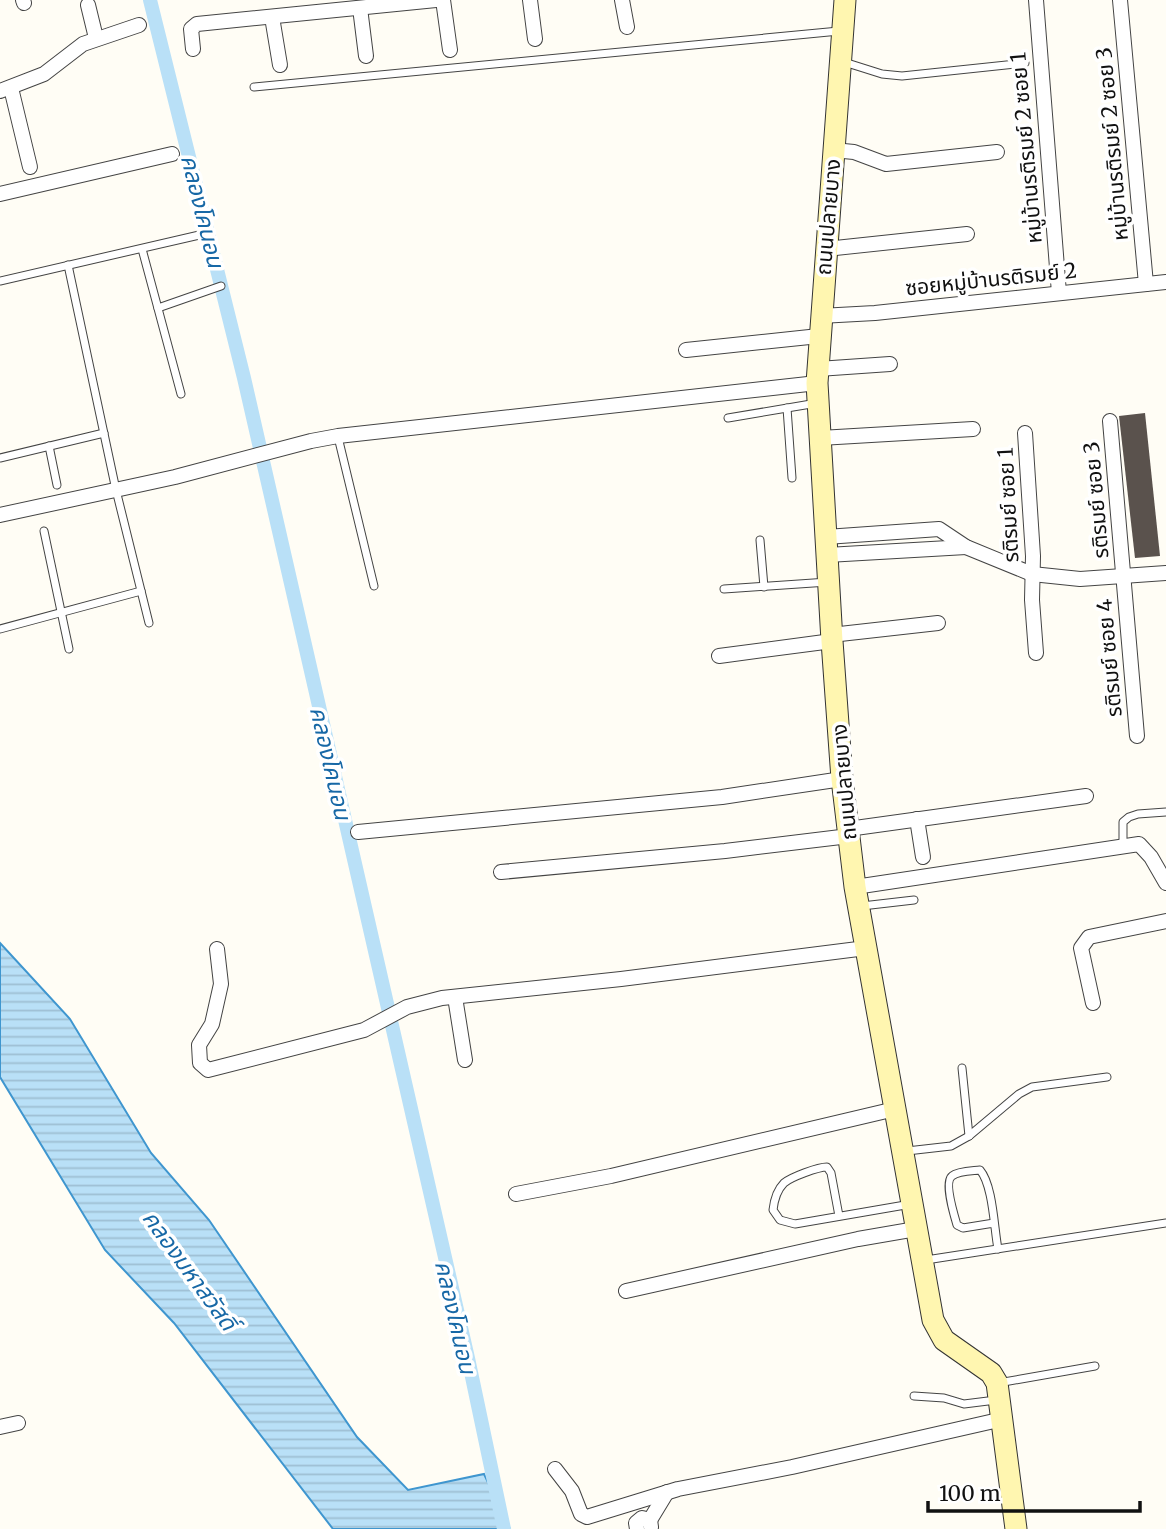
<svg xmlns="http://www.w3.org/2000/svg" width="1166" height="1529" font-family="Merriweather,'Noto Sans Thai',serif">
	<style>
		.water { fill: url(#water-rules); stroke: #3f96cf; stroke-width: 2 }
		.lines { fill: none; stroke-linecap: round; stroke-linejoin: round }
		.canal { stroke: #b9e0f7; stroke-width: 14 }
		.building { fill: #5a524d }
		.lane-casing { stroke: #444; stroke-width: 9 }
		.street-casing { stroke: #444; stroke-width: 16 }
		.secondary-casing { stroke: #333; stroke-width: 23 }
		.lane { stroke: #fff; stroke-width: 7 }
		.street { stroke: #fff; stroke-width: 14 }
		.secondary { stroke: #fff6b0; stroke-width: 21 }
		.labels { text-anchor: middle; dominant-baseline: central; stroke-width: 7; stroke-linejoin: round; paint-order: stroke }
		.street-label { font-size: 21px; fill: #111; stroke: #fff }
		.water-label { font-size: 23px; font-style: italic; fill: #1768a6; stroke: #fff }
	</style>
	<defs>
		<pattern id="water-rules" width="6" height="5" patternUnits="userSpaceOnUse" patternTransform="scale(1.75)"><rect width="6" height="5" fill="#b9e0f7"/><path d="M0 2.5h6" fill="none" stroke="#9ebfd3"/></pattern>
	</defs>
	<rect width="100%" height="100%" fill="#fffdf5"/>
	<polygon class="water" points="0,943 70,1019 151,1153 209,1220 357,1437 408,1490 484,1474 510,1529 333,1529 174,1323 105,1250 0,1077"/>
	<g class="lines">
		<polyline class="canal" points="150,0 244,378 468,1358 504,1529"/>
	</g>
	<polygon class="building" points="1145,413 1160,556 1135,558 1119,416"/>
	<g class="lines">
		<g class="lane-casing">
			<g id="lane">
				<polyline points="844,62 882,74 902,76 1025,63"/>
				<polyline points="254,87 839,31"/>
				<polyline points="142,249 181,394"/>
				<polyline points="68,265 116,490 149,623"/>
				<polyline points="0,281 208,233"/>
				<polyline points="158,308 221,286"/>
				<polyline points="787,408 792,478"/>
				<polyline points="728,418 817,403"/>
				<polyline points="338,437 374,586"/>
				<polyline points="49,446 57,485"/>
				<polyline points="0,458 104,433"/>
				<polyline points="44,531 69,649"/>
				<polyline points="760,540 764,587"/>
				<polyline points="724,589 828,582"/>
				<polyline points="0,629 141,591"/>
				<polyline points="1123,846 1123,822 1129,817 1138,814 1166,812"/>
				<polyline points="862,906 914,900"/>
				<polyline points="962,1068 969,1136"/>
				<polyline points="907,1151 951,1146 969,1136 1019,1094 1032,1087 1107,1077"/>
				<path d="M 839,1216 L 831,1173 L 827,1167 C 818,1167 791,1177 784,1183 C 777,1190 774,1201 773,1210 L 780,1220 L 795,1224 L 911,1204"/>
				<path d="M 994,1223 L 963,1228 L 957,1225 C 954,1215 944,1182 952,1176 C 958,1171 972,1171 980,1170 C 993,1185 994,1228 998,1249"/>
				<polyline points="926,1260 1166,1223"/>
				<polyline points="998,1383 1095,1366"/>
				<polyline points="914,1396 944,1398 964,1404 996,1400"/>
			</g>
		</g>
		<g class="street-casing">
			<g id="street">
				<polyline points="23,0 24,3"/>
				<polyline points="443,0 450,50"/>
				<polyline points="530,0 535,39"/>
				<polyline points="622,0 627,27"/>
				<polyline points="1036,0 1059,293"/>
				<polyline points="1120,0 1146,284"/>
				<polyline points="88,5 96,38"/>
				<polyline points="360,8 366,56"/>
				<polyline points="272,17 280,65"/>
				<polyline points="193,49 191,29 197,24 436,0"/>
				<polyline points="11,88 30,167"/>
				<polyline points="0,91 44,74 83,44 139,25"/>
				<polyline points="833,150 854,152 886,164 997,152"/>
				<polyline points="0,194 172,154"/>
				<polyline points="826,249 967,234"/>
				<polyline points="820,316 875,313 1166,282"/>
				<polyline points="686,350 819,336"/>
				<polyline points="818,369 890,364"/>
				<polyline points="1110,421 1137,736"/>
				<polyline points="1025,433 1033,556 1032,600 1036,653"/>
				<polyline points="820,438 973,429"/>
				<polyline points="0,515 175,477 311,441 338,436 817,383"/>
				<polyline points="826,537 939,529 966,547 1032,574 1080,579 1166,573"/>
				<polyline points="827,555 966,547"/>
				<polyline points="831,635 938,623"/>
				<polyline points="719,656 832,641"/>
				<polyline points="917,819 923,857"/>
				<polyline points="848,829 1086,796"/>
				<polyline points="358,832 722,797 842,779"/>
				<polyline points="501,872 725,851 849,836"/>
				<polyline points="855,887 1139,844 1151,857 1166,883"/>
				<polyline points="217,949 221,984 212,1024 199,1045 200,1063 208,1070 364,1030 407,1007 442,998 621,979 866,948"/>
				<polyline points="455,997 465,1060"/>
				<polyline points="1093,1003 1081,948 1089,937 1166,921"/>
				<polyline points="516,1194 611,1176 895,1109"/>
				<polyline points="626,1291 858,1239 916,1229"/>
				<polyline points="0,1427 18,1423"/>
				<polyline points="555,1469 572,1491 581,1514 587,1517 678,1489 792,1467 1003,1419"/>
				<polyline points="650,1520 667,1492"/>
				<polyline points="637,1529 636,1523 642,1518 650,1520 651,1527"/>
			</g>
		</g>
		<g class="secondary-casing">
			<polyline id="secondary" points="845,0 817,383 832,641 842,779 855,887 933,1320 944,1340 991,1373 997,1383 1016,1529"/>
		</g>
		<use href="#lane" class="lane"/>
		<use href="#street" class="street"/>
		<use href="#secondary" class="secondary"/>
	</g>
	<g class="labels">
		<g class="street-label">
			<text transform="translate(1112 144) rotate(-95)">หมู่บ้านรติรมย์ 2 ซอย 3</text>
			<text transform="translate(1026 148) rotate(-95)">หมู่บ้านรติรมย์ 2 ซอย 1</text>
			<text transform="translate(828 217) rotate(-85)">ถนนปลายบาง</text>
			<text transform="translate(991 279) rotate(-6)">ซอยหมู่บ้านรติรมย์ 2</text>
			<text transform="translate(1096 500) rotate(-95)">รติรมย์ ซอย 3</text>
			<text transform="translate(1008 505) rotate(-93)">รติรมย์ ซอย 1</text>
			<text transform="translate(1109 658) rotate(-95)">รติรมย์ ซอย 4</text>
			<text transform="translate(844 782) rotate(-95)">ถนนปลายบาง</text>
		</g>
		<g class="water-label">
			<text transform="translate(203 211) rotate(76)">คลองโคนอน</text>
			<text transform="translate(331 763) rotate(77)">คลองโคนอน</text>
			<text transform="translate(190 1270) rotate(54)">คลองมหาสวัสดิ์</text>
			<text transform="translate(456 1317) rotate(77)">คลองโคนอน</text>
		</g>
	</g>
	<path d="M928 1501v10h212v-10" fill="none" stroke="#111111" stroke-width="3.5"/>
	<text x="939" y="1501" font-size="21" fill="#111111" stroke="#ffffff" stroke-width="5" paint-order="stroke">100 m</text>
</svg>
